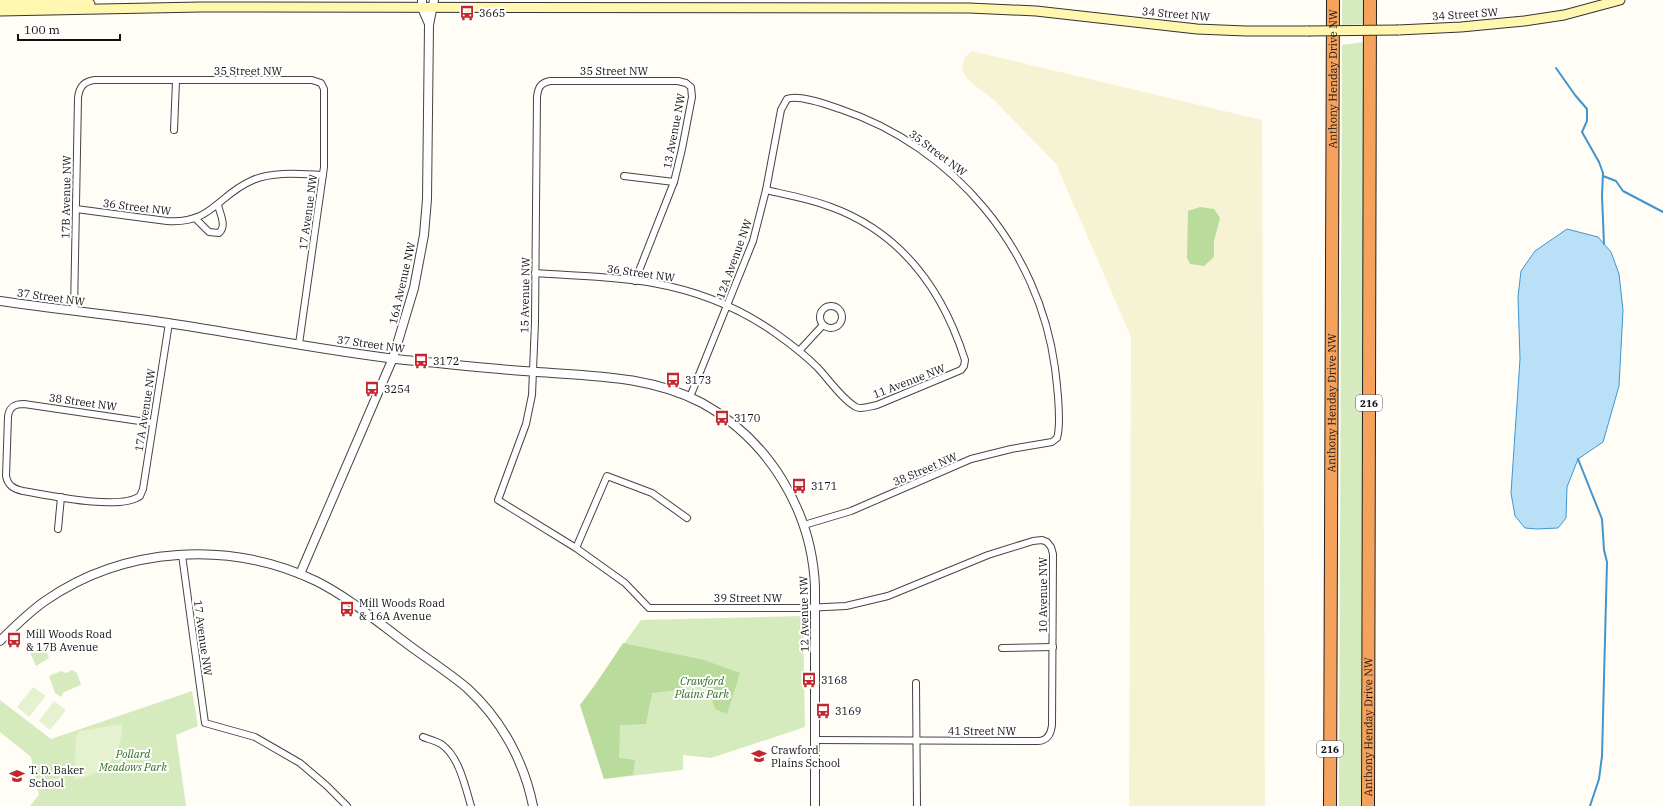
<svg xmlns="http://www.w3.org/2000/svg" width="1663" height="806" font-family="'IBM Plex Serif',serif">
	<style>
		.farmland { fill: #f6f3d4 }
		.green { fill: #d5ebbd }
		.forest { fill: #b9dc9c }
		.pitch { fill: #e6f2cf }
		.water { fill: #b9e0f7; stroke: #3f96cf }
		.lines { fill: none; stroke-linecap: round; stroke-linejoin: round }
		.stream { stroke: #3f96cf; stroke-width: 2 }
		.minor-casing { stroke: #444; stroke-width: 8 }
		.tertiary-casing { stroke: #444; stroke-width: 10 }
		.secondary-casing { stroke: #333; stroke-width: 11 }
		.motorway-casing { stroke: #222; stroke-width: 14 }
		.minor { stroke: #fff; stroke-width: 6 }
		.tertiary { stroke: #fff; stroke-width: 8 }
		.secondary { stroke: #fff6b0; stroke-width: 9 }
		.motorway { stroke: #f5a25d; stroke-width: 12 }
		.secondary-bridge-casing { stroke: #333; stroke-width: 11; stroke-linecap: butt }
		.secondary-bridge { stroke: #fff6b0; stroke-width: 9 }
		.labels { text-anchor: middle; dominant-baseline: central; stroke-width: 4; stroke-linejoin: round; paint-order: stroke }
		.shield { fill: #fff; stroke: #585858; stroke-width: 1 }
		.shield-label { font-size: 10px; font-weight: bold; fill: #111 }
		.poi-label { font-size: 11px; fill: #111; stroke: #fff; text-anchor: start }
		.street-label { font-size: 11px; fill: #111; stroke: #fff }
		.park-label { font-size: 11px; font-style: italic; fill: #2f6b1f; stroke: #fff }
	</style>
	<rect width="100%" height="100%" fill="#fffdf5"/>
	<polygon class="farmland" points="972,51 1262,120 1265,806 1129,806 1131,337 1056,164 995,101 968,80 962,70 964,58"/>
	<g class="green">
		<polygon points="1342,0 1363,0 1363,24 1342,25"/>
		<polygon points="1364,42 1361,806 1339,806 1342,45"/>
		<polygon points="803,616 805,727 711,758 683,755 683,770 604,779 580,705 641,620"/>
		<polygon points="44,647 49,658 36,666 30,652"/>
		<polygon points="72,670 77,673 81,685 64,692 61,697 55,693 49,676 61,671 66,673"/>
		<polygon points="192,691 198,726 176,735 186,806 30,806 39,795 31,757 0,732 0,700 51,739"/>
	</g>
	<g class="forest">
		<polygon points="1200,207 1214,209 1220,218 1214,241 1214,257 1204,266 1190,264 1187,258 1188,211"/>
		<polygon points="623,643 704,660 740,673 727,714 715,709 709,690 699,679 679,690 652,693 646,724 620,725 619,758 635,760 633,775 604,779 580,705 594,687"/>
	</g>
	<g class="pitch">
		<polygon points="33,687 46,696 29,717 17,707"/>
		<polygon points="54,701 66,710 50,730 39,721"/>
		<path d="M 123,724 C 119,758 109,772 74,780 L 76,736 L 80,731 Z"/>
	</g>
	<polygon class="water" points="1567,229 1598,237 1611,252 1619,274 1623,310 1619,386 1603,442 1578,459 1567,487 1566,518 1558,528 1537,529 1525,528 1515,516 1511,493 1520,359 1518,297 1521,271 1535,251"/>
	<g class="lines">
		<g class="stream">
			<polyline points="1556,68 1575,95 1587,109 1587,121 1582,132 1599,162 1603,173 1602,196 1604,244"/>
			<polyline points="1603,176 1616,181 1623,191 1663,212"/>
			<polyline points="1578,459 1602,519 1604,550 1607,562 1602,756 1599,779 1590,806"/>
		</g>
		<g class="minor-casing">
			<g id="minor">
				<polyline points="174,130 176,81"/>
				<polyline points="624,176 674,182"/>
				<path d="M 76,209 L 167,221 C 213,224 217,195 253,180 C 274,171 301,174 323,175"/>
				<path d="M 195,218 L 209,232 L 219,233 C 227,226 220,214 218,205"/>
				<path d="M 535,273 C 574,276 615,276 653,283 C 698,291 742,309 778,335 C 792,345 806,356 818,368 C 829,380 843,400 856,407 C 862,410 871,406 877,405 L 961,370 L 964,366 L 965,360 C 943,291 902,233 831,207 C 810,199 788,195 766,190"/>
				<path d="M 635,281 L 674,182 L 682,149 L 692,97 L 691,87 L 686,83 L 678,81 L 550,81 C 540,83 538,88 537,97 L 535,322 L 532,395 L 526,424 L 498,500 L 576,548 L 625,583 L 649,608 L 805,608 L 846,606 L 888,596 L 988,555 L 1033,541 L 1042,540 L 1047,542 L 1051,547 L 1053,554 L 1052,725 C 1051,734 1047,741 1038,741 L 816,740"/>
				<circle cx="831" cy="317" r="11"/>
				<path d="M 74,311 L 78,98 C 79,87 84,81 95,80 L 312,80 L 321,83 L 324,89 L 324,167 L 299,344"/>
				<polyline points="799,351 823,325"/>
				<path d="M 690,397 L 753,241 L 766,190 L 781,110 L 787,99 C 798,94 828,105 840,109 C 954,147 1039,249 1055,368 C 1057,385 1062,422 1057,438 L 1052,442 L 1011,449 L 971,459 L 851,511 L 804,525"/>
				<path d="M 153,423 L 24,404 C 14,404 9,407 8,417 L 6,476 C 8,486 14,489 23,491 C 47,495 120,511 140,496 L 143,489 L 169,323"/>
				<polyline points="58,529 61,497"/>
				<polyline points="576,548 607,476 652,493 687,518"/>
				<polyline points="182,555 205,723 255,737 300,763 327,786 347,806"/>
				<polyline points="1002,648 1053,647"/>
				<polyline points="916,683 917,806"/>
				<path d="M 423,737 C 428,739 436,741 441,744 C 459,756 465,786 471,806"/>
			</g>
		</g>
		<g class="tertiary-casing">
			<g id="tertiary">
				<polyline points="422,0 422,8 429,24"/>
				<path d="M 0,301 C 56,309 112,315 168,323 C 247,335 326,351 405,360 C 449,364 493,369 537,372 C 593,376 651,376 702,403 C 769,440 812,511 815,587 L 815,806"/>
				<polyline points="300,574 393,358 414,288 424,235 427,199 429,25 434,0"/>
				<path d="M 0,641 C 14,627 29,612 45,601 C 124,546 230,540 316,581 C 350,598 380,624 410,646 C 429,660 449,673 467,688 C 501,719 524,761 533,806"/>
			</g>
		</g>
		<g class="secondary-casing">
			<g id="secondary">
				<polyline points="0,3 90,4"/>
				<polyline points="0,11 201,7 969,8 1036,11 1197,29 1246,31 1308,31"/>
				<polyline points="1398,30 1461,27 1524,21 1564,15 1620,0"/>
			</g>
		</g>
		<g class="motorway-casing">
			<g id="motorway">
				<path id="s1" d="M 1330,806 L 1333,0"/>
				<path id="s2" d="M 1368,806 L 1370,0"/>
			</g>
		</g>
		<use href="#minor" class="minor"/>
		<use href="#tertiary" class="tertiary"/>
		<use href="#secondary" class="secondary"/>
		<use href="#motorway" class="motorway"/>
		<g class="secondary-bridge-casing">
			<polyline id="secondary-bridge" points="1308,31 1398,30"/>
		</g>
		<use href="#secondary-bridge" class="secondary-bridge"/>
	</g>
	<defs>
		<g id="bus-bare" transform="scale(1.2)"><path d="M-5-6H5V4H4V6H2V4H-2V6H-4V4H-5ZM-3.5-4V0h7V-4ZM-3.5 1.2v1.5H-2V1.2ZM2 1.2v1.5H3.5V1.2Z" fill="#c4262e" stroke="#fff" stroke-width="2.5" paint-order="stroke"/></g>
		<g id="school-bare" transform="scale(1.2)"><path d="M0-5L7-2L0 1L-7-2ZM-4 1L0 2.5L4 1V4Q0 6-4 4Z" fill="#c4262e" stroke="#fff" stroke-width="2.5" paint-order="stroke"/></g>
	</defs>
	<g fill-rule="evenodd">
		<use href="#bus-bare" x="467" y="13"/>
		<use href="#bus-bare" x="421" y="361"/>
		<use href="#bus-bare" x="673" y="380"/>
		<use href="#bus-bare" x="372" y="389"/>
		<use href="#bus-bare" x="722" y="418"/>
		<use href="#bus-bare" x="799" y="486"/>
		<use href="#bus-bare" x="347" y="609"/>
		<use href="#bus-bare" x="14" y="640"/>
		<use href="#bus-bare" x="809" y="680"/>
		<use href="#bus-bare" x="823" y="711"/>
		<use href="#school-bare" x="759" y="756"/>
		<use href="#school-bare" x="17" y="776"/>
	</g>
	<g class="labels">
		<g class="shield">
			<rect x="1356" y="395" width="26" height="16" rx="3"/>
			<rect x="1317" y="741" width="26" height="16" rx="3"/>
		</g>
		<g class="shield-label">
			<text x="1369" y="403">216</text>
			<text x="1330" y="749">216</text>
		</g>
		<g class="poi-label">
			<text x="479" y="13">3665</text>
			<text x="433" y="361">3172</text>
			<text x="685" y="380">3173</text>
			<text x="384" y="389">3254</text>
			<text x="734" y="418">3170</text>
			<text x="811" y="486">3171</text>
			<text x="359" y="603">Mill Woods Road<tspan x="359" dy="13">&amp; 16A Avenue</tspan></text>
			<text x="26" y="634">Mill Woods Road<tspan x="26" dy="13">&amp; 17B Avenue</tspan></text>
			<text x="821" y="680">3168</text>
			<text x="835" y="711">3169</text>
			<text x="771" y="750">Crawford<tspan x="771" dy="13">Plains School</tspan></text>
			<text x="29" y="770">T. D. Baker<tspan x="29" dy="13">School</tspan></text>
		</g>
		<g class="street-label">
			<text transform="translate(1176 14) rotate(5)">34 Street NW</text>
			<text transform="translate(1465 14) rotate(-4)">34 Street SW</text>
			<text x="248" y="71">35 Street NW</text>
			<text x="614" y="71">35 Street NW</text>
			<text stroke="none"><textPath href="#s1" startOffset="727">Anthony Henday Drive NW</textPath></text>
			<text transform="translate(674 131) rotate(-79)">13 Avenue NW</text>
			<text transform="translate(938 153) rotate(37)">35 Street NW</text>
			<text transform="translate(66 197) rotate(-89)">17B Avenue NW</text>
			<text transform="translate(137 207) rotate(7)">36 Street NW</text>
			<text transform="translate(308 212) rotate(-82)">17 Avenue NW</text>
			<text transform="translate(734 259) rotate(-70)">12A Avenue NW</text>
			<text transform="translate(641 273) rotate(8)">36 Street NW</text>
			<text transform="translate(402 283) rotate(-77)">16A Avenue NW</text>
			<text transform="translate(525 295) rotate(-89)">15 Avenue NW</text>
			<text transform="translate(51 297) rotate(8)">37 Street NW</text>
			<text transform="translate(371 344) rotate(8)">37 Street NW</text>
			<text transform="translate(909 381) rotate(-21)">11 Avenue NW</text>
			<text transform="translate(83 402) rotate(8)">38 Street NW</text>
			<text stroke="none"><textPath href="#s1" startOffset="403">Anthony Henday Drive NW</textPath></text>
			<text transform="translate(145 410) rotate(-81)">17A Avenue NW</text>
			<text transform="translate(925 469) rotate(-23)">38 Street NW</text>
			<text transform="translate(1043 595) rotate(-90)">10 Avenue NW</text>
			<text x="748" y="598">39 Street NW</text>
			<text transform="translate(804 614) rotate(-91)">12 Avenue NW</text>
			<text transform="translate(203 638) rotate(82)">17 Avenue NW</text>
			<text stroke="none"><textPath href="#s2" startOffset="79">Anthony Henday Drive NW</textPath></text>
			<text x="982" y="731">41 Street NW</text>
		</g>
		<g class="park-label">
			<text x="702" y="681">Crawford<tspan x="702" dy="13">Plains Park</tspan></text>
			<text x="133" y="754">Pollard<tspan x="133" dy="13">Meadows Park</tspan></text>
		</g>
	</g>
	<path d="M18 34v6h102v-6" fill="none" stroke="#111111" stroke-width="2"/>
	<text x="24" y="34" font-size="12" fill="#111111" stroke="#ffffff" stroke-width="3" paint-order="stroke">100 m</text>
</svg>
